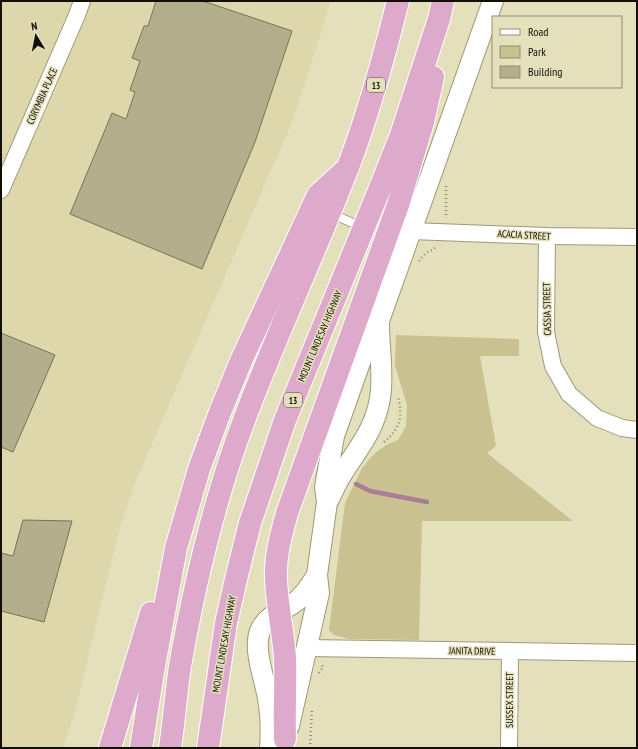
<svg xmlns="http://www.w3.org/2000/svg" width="638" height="749" font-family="'PT Sans Narrow',sans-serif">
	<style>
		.built { fill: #ded7ab }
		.green { fill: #c9c18f }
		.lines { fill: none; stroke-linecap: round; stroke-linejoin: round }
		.stream { stroke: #ab7c9a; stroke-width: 4.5 }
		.building { fill: #b3ae8b; stroke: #787352 }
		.service-casing { stroke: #9e9977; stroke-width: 10 }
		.minor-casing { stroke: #9e9977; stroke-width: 18 }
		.tertiary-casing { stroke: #9e9977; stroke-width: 22 }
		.trunk-casing { stroke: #fff; stroke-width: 24 }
		.path { stroke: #8e8a70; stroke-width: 2.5; stroke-dasharray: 1 3; stroke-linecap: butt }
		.service { stroke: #fff; stroke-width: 8 }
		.minor { stroke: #fff; stroke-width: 16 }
		.tertiary { stroke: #fff; stroke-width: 20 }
		.trunk { stroke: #deaacc; stroke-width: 22 }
		.labels { text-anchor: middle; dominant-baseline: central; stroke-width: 3; stroke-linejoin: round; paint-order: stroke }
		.shield { fill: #e5e0bc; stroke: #514e3b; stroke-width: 1 }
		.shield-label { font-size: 9px; font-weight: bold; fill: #121004 }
		.street-label { font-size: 10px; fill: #121004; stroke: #e5e0bc }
	</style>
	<rect width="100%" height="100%" fill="#e5e0bc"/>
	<polygon class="built" points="1,1 331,1 293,120 134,485 119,531 74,715 63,748 1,748"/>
	<polygon class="green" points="396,335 519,339 519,356 480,356 496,446 487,453 573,521 422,521 419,640 349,639 334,635 329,630 345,503 362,468 374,454 386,445 398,440 406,426 407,405 395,366"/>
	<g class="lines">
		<polyline class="stream" points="356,484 370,491 427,502"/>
	</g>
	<g class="building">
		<polygon points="156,1 203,1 292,31 255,142 202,269 70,214 112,113 126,119 135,92 130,90 140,61 132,58 144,26 148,26"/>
		<polygon points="1,333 55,355 13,452 1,447"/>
		<polygon points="23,520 72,521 44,622 1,611 1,553 13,556"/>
	</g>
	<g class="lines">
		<g class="service-casing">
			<polyline id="service" points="330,213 364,228"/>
		</g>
		<g class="minor-casing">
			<g id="minor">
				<polyline points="1,190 77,15 82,1"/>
				<polyline points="411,231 547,236 637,237"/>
				<polyline points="547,236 546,332 553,366 569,394 597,418 622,428 637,430"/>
				<polyline points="307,648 637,653"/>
				<polyline points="509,748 510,651"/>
			</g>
		</g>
		<g class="tertiary-casing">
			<g id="tertiary">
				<path d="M 329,499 C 333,491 337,482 342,474 C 358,448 375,430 380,398 C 384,374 379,349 379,324"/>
				<polyline points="289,726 319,593 317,575 327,502 325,487 334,436 369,337 380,318 493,1"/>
				<path d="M 270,748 C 271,734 271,719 269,705 C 267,683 251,649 261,629 C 268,614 287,610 299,599 C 307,592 312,583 317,575"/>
			</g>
		</g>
		<g class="trunk-casing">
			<g id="trunk">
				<path d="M 285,739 C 284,712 286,685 285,657 C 283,631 277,605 276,579 C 275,556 281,535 287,513 L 398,205 L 423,122 L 433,77"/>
				<polyline points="110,748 151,613"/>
				<polyline points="141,748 154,666 176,548 199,469 220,412 241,361 318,195 343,172"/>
				<path d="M 170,748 C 174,721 176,693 180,666 C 195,581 215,496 246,415 C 278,331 316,250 348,167 C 369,113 384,57 398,1"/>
				<polyline points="208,748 226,623 237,575 250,523 285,420 380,188 401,135 439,19 443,1"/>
			</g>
		</g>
		<g class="path">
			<polyline points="446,186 446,217"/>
			<polyline points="419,261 426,253 434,249 436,246"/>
			<path d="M 384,442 C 400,429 403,417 398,397"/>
			<polyline points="319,673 323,667 321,664"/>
			<polyline points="310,748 312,709"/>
		</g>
		<use href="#service" class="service"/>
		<use href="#minor" class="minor"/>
		<use href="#tertiary" class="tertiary"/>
		<use href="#trunk" class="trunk"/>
	</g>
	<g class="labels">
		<g class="shield">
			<rect x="367" y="78" width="18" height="14" rx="3"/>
			<rect x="284" y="393" width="18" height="14" rx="3"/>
		</g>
		<g class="shield-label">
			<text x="376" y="85">13</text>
			<text x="293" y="400">13</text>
		</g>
		<g class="street-label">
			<text transform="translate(42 96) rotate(-66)">CORYMBIA PLACE</text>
			<text transform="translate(524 235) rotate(3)">ACACIA STREET</text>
			<text transform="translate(547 309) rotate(-91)">CASSIA STREET</text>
			<text transform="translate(320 336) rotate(-67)">MOUNT LINDESAY HIGHWAY</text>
			<text transform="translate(224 644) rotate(-80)">MOUNT LINDESAY HIGHWAY</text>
			<text transform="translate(472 651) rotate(1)">JANITA DRIVE</text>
			<text transform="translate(509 700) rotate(-90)">SUSSEX STREET</text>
		</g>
	</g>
	<rect width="638" height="749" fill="none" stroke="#121004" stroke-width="4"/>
	<rect x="492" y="16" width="130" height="72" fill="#e5e0bc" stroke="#918d72"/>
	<rect x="500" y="29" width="20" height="6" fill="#ffffff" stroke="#918d72"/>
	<text x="528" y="36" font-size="12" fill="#121004">Road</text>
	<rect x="500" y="46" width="20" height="12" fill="#c9c18f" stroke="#918d72"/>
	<text x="528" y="56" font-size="12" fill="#121004">Park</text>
	<rect x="500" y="66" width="20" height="12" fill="#b3ae8b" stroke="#918d72"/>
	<text x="528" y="76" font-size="12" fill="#121004">Building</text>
	<g transform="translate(36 36) rotate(350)" stroke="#e5e0bc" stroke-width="3" paint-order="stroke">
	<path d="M0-3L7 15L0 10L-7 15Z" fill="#121004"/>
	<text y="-6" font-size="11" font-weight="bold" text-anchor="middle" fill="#121004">N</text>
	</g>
</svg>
